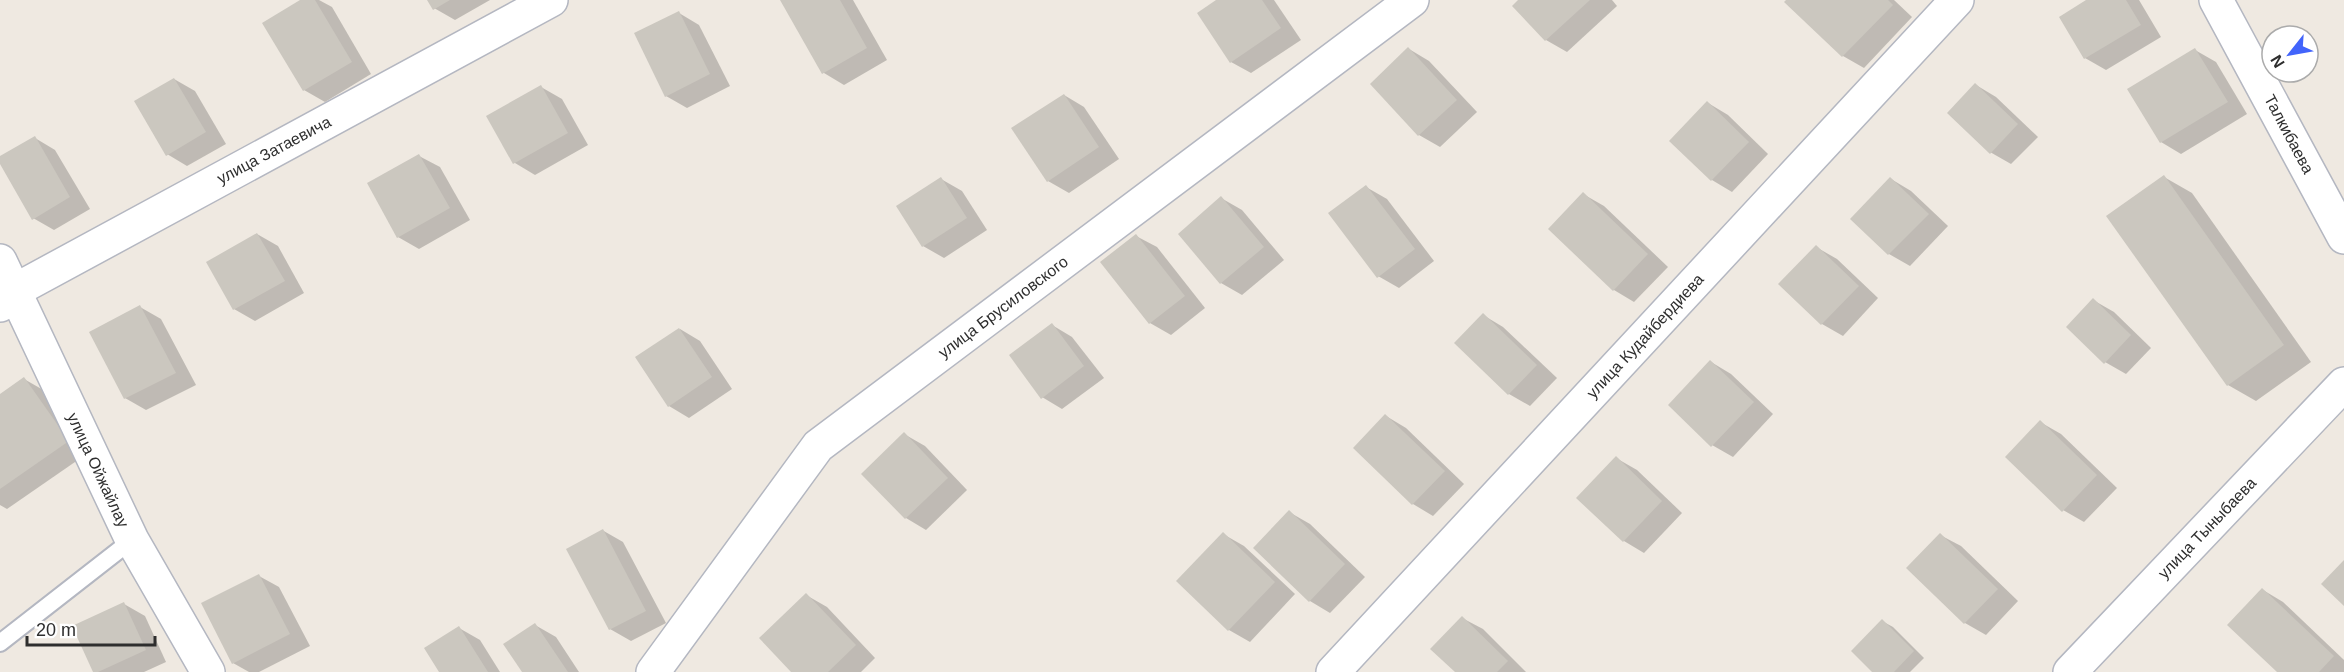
<svg xmlns="http://www.w3.org/2000/svg" width="2344" height="672" font-family="Helvetica,sans-serif">
	<style>
		.shadow { fill: #0003 }
		.building { fill: #cbc7bf }
		.lines { fill: none; stroke-linecap: round; stroke-linejoin: round }
		.service-casing { stroke: #b4b7c1; stroke-width: 20 }
		.minor-casing { stroke: #b4b7c1; stroke-width: 36 }
		.tertiary-casing { stroke: #b4b7c1; stroke-width: 36 }
		.service { stroke: #fff; stroke-width: 16 }
		.minor { stroke: #fff; stroke-width: 33 }
		.tertiary { stroke: #fff; stroke-width: 33 }
		.labels { text-anchor: middle; dominant-baseline: central; stroke-width: 5; stroke-linejoin: round; paint-order: stroke }
		.street-label { font-size: 16px; fill: #2e2e2e; stroke: #fff }
	</style>
	<rect width="100%" height="100%" fill="#efe9e1"/>
	<g class="shadow">
		<polygon points="303,0 319,0 332,7 371,74 325,102 304,90"/>
		<polygon points="429,0 490,0 455,20 434,8"/>
		<polygon points="782,0 853,0 887,60 844,85 824,73"/>
		<polygon points="1219,0 1274,0 1301,40 1251,73 1231,62"/>
		<polygon points="1521,0 1612,0 1617,6 1567,52 1546,40"/>
		<polygon points="1788,0 1894,0 1912,17 1864,68 1843,56 1786,2"/>
		<polygon points="2089,0 2139,0 2161,37 2106,70 2085,58"/>
		<polygon points="679,13 699,25 730,86 687,108 666,96"/>
		<polygon points="1409,49 1429,61 1477,112 1440,147 1419,135"/>
		<polygon points="2195,50 2216,62 2247,114 2181,154 2161,142"/>
		<polygon points="174,79 195,91 226,144 187,166 167,154"/>
		<polygon points="1976,85 1996,97 2038,137 2011,164 1990,152"/>
		<polygon points="541,87 562,99 588,145 535,175 515,163 488,117"/>
		<polygon points="1064,95 1084,107 1119,159 1069,193 1048,181"/>
		<polygon points="1708,103 1728,115 1768,154 1732,192 1712,180 1671,141"/>
		<polygon points="35,138 55,150 90,209 54,230 33,218 0,161 0,158"/>
		<polygon points="419,156 440,167 470,220 419,249 398,237"/>
		<polygon points="2164,177 2192,193 2311,362 2256,401 2228,385"/>
		<polygon points="941,179 962,191 987,230 944,258 923,246"/>
		<polygon points="1891,179 1911,191 1948,226 1910,266 1889,254 1852,219"/>
		<polygon points="1366,187 1387,199 1434,261 1399,288 1378,276"/>
		<polygon points="1583,194 1604,206 1668,267 1634,302 1614,290 1550,229"/>
		<polygon points="1221,198 1242,210 1284,260 1242,295 1221,283 1180,234"/>
		<polygon points="257,234 278,246 304,293 255,321 234,309"/>
		<polygon points="1136,236 1157,247 1205,308 1171,335 1150,323"/>
		<polygon points="1816,247 1837,259 1878,298 1843,336 1822,324 1780,284"/>
		<polygon points="2093,300 2114,312 2151,348 2126,374 2105,362"/>
		<polygon points="140,307 161,319 196,385 146,410 125,398"/>
		<polygon points="1483,315 1503,327 1557,378 1530,406 1509,394 1456,343"/>
		<polygon points="1052,325 1072,337 1104,378 1062,409 1042,397"/>
		<polygon points="680,329 700,341 732,389 689,418 669,406"/>
		<polygon points="1711,362 1731,374 1773,414 1733,457 1712,445"/>
		<polygon points="24,379 45,391 88,453 7,509 0,505 0,396"/>
		<polygon points="1386,416 1406,428 1464,484 1433,516 1413,504"/>
		<polygon points="2040,422 2061,434 2117,488 2084,522 2063,510"/>
		<polygon points="904,434 925,446 967,490 926,530 906,518"/>
		<polygon points="1616,458 1637,470 1682,513 1644,553 1624,541"/>
		<polygon points="1289,512 1310,524 1365,577 1330,613 1310,601"/>
		<polygon points="602,530 623,542 666,623 631,641 610,629"/>
		<polygon points="1223,534 1244,546 1295,594 1250,642 1229,630 1178,581"/>
		<polygon points="1940,535 1961,546 2018,601 1986,635 1965,623 1908,568"/>
		<polygon points="259,576 279,587 310,646 259,672 249,672 233,663"/>
		<polygon points="2263,590 2283,602 2344,660 2344,672 2279,672"/>
		<polygon points="806,595 827,607 875,658 861,672 794,672"/>
		<polygon points="124,604 145,616 166,662 144,672 95,672"/>
		<polygon points="1462,618 1483,629 1526,672 1457,672"/>
		<polygon points="1882,621 1893,627 1924,658 1910,672 1875,672"/>
		<polygon points="535,625 556,637 579,672 523,672"/>
		<polygon points="459,628 480,640 500,672 441,672"/>
	</g>
	<g class="building">
		<polygon points="300,0 315,0 352,62 303,91 262,23"/>
		<polygon points="427,0 450,0 433,10"/>
		<polygon points="780,0 840,0 867,48 822,74"/>
		<polygon points="1216,0 1262,0 1281,28 1230,63 1197,13"/>
		<polygon points="1518,0 1590,0 1545,41 1512,6"/>
		<polygon points="1786,0 1888,0 1893,5 1842,57 1784,2"/>
		<polygon points="2086,0 2126,0 2141,25 2084,59 2059,17"/>
		<polygon points="679,11 710,74 665,97 634,33"/>
		<polygon points="1408,47 1457,100 1418,136 1370,84"/>
		<polygon points="2195,48 2228,102 2160,143 2127,89"/>
		<polygon points="174,78 206,132 166,156 134,101"/>
		<polygon points="1975,83 2018,124 1990,154 1947,113"/>
		<polygon points="541,85 568,133 513,164 486,116"/>
		<polygon points="1064,94 1099,147 1047,182 1011,128"/>
		<polygon points="1707,101 1749,142 1711,181 1669,141"/>
		<polygon points="35,136 70,197 32,220 0,164 0,156"/>
		<polygon points="419,154 450,208 397,238 367,183"/>
		<polygon points="2164,175 2284,345 2227,386 2106,216"/>
		<polygon points="941,177 967,218 922,247 896,206"/>
		<polygon points="1890,177 1929,214 1888,255 1850,219"/>
		<polygon points="1366,185 1415,249 1377,278 1328,213"/>
		<polygon points="1583,192 1648,254 1613,291 1548,229"/>
		<polygon points="1221,196 1264,247 1220,284 1178,234"/>
		<polygon points="257,233 285,281 233,310 206,262"/>
		<polygon points="1136,234 1185,296 1149,324 1100,262"/>
		<polygon points="1816,245 1859,286 1821,325 1778,284"/>
		<polygon points="2093,298 2131,335 2104,364 2066,327"/>
		<polygon points="140,305 176,373 124,399 89,332"/>
		<polygon points="1483,313 1537,365 1508,395 1454,343"/>
		<polygon points="1052,323 1084,366 1041,399 1009,355"/>
		<polygon points="679,328 712,377 668,407 635,357"/>
		<polygon points="1710,360 1754,402 1711,447 1668,405"/>
		<polygon points="24,377 69,441 0,489 0,394"/>
		<polygon points="1385,414 1445,471 1412,505 1353,448"/>
		<polygon points="2040,420 2097,475 2062,512 2005,457"/>
		<polygon points="904,432 948,478 905,519 861,474"/>
		<polygon points="1616,456 1662,501 1623,542 1576,498"/>
		<polygon points="1289,510 1345,564 1309,602 1253,548"/>
		<polygon points="603,529 646,611 609,630 566,549"/>
		<polygon points="1223,532 1275,582 1228,631 1176,581"/>
		<polygon points="1940,533 1998,589 1964,624 1906,568"/>
		<polygon points="2344,560 2344,606 2321,584"/>
		<polygon points="259,574 290,634 232,664 201,603"/>
		<polygon points="2262,588 2334,656 2319,672 2277,672 2227,625"/>
		<polygon points="806,593 856,645 828,672 791,672 759,638"/>
		<polygon points="124,602 146,650 98,672 93,672 72,626"/>
		<polygon points="1462,616 1508,661 1497,672 1455,672 1430,649"/>
		<polygon points="1882,619 1914,651 1894,672 1872,672 1851,651"/>
		<polygon points="535,623 568,672 522,672 503,644"/>
		<polygon points="459,626 488,672 439,672 424,648"/>
	</g>
	<g class="lines">
		<g class="service-casing">
			<polyline id="service" points="0,643 132,540"/>
		</g>
		<g class="minor-casing">
			<g id="minor">
				<polyline points="0,261 132,540 208,672"/>
				<polyline points="0,305 14,291 551,0"/>
				<polyline points="653,672 818,446 1412,0"/>
				<polyline points="1333,672 1957,0"/>
			</g>
		</g>
		<g class="tertiary-casing">
			<g id="tertiary">
				<polyline points="2216,0 2344,237"/>
				<polyline points="2070,672 2344,384"/>
			</g>
		</g>
		<use href="#service" class="service"/>
		<use href="#minor" class="minor"/>
		<use href="#tertiary" class="tertiary"/>
	</g>
	<g class="labels">
		<g class="street-label">
			<text transform="translate(2289 134) rotate(62)">Талкибаева</text>
			<text transform="translate(274 150) rotate(-28)">улица Затаевича</text>
			<text transform="translate(1003 307) rotate(-37)">улица Брусиловского</text>
			<text transform="translate(1645 336) rotate(-47)">улица Кудайбердиева</text>
			<text transform="translate(98 470) rotate(65)">улица Ойжайлау</text>
			<text transform="translate(2207 528) rotate(-46)">улица Тыныбаева</text>
		</g>
	</g>
	<g transform="translate(2290 54) rotate(239)"><circle r="28" fill="#ffffff" stroke="#ababab" stroke-width="1.5"/>
	<path d="M0-4.5L10 22L0 15L-10 22Z" fill="#4264fb"/>
	<text y="-9" font-size="16" font-weight="bold" text-anchor="middle" fill="#2e2e2e">N</text>
	</g>
	<path d="M27 636v9h128v-9" fill="none" stroke="#2e2e2e" stroke-width="3"/>
	<text x="36" y="636" font-size="18" fill="#2e2e2e" stroke="#ffffff" stroke-width="4.5" paint-order="stroke">20 m</text>
</svg>
